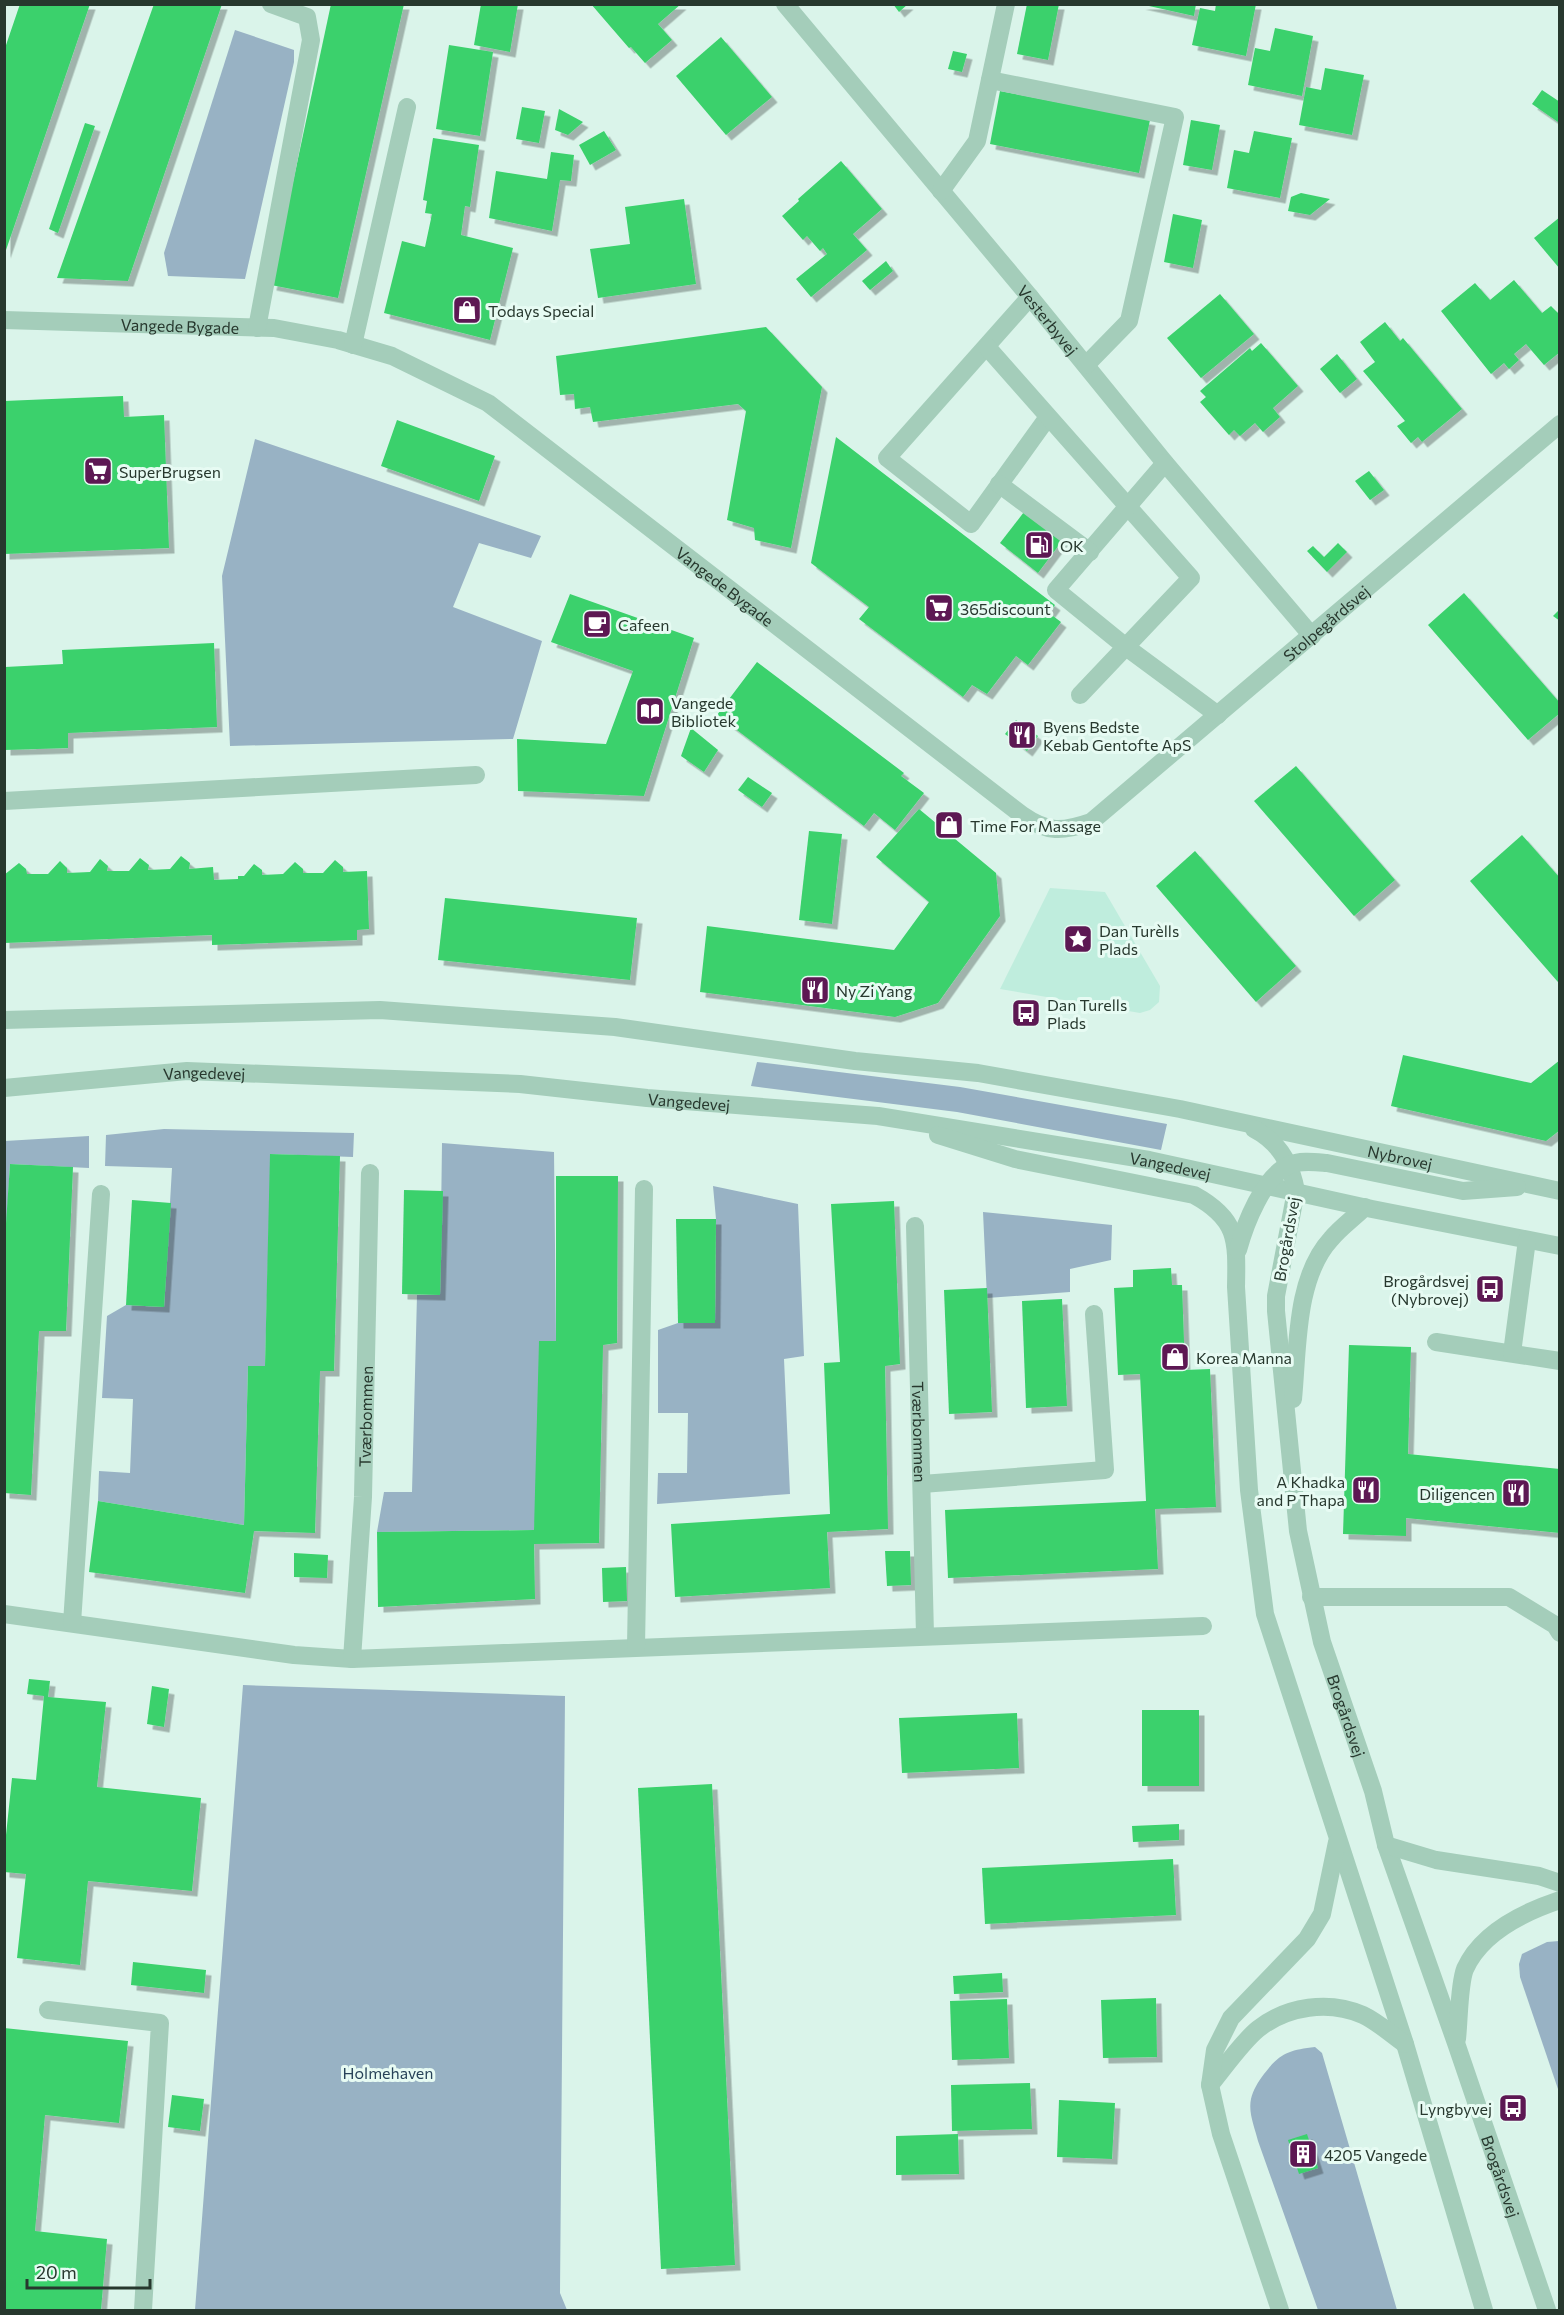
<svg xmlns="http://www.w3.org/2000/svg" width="1564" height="2315" font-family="Commissioner,sans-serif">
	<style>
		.green { fill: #98b2c4 }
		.plaza { fill: #bfeddd }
		.building { fill: #3ad16c; filter: url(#shadow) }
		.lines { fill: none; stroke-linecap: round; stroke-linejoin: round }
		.minor { stroke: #a4cdba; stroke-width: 18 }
		.labels { text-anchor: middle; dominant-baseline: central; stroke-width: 6; stroke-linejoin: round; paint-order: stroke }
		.poi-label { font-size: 16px; fill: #27382e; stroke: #e7fbf3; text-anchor: start }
		.street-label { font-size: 16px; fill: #27382e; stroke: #e7fbf3 }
		.park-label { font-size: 16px; fill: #284359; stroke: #e7fbf3 }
	</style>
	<defs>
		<filter id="shadow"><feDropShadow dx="5.5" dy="5.5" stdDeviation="0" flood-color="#0004"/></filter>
	</defs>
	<rect width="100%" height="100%" fill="#daf4ea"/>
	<g class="green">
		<polygon points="235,30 294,50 294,62 245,279 168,276 164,253"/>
		<polygon points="255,439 541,536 531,558 479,543 453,607 542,641 513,739 230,746 222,576"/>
		<polygon points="757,1062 960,1087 1167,1124 1161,1150 957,1112 751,1086"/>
		<polygon points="164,1129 354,1133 353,1157 271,1154 265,1366 248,1366 244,1525 98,1501 99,1471 130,1473 133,1399 102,1398 107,1316 126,1305 164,1307 172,1168 105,1166 106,1135"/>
		<polygon points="89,1136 89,1168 10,1164 5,1253 5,1141"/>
		<polygon points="442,1143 554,1152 556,1341 534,1530 377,1532 384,1492 412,1492 417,1295 440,1295"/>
		<polygon points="713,1186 798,1204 804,1356 784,1359 790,1494 657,1504 658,1473 687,1473 688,1413 658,1413 658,1330 678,1323 715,1322 716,1219"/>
		<polygon points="983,1212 1112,1225 1111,1260 1070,1269 1070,1292 987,1298"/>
		<polygon points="243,1685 565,1696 560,2293 567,2310 195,2310"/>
		<polygon points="1559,1941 1560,1941 1559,2092 1520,1977 1519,1964 1522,1954 1547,1942"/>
		<path d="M 1315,2047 L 1322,2053 L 1397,2310 L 1318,2310 L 1258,2141 C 1255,2128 1248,2113 1251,2099 C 1253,2090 1258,2082 1264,2074 C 1280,2053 1289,2050 1315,2047 Z"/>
	</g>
	<polygon class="plaza" points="1050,888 1105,892 1160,986 1159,1002 1150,1010 1140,1013 1000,989"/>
	<g class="building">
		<polygon points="20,4 90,4 5,253 4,51"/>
		<polygon points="154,4 222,4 128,281 57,278"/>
		<polygon points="331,4 404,4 338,298 271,285"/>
		<polygon points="481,4 518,4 510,52 474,45"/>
		<polygon points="591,4 681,4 658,24 672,40 645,63 631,47 629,48"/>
		<polygon points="893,4 908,4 899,12"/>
		<polygon points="1027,4 1059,4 1048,60 1017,54"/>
		<polygon points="1140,4 1196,4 1194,16"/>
		<polygon points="1216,4 1256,4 1246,56 1192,45 1200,8 1215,11"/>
		<polygon points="1275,28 1313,36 1302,96 1248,85 1255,48 1270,51"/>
		<polygon points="721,37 772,97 726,135 676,76"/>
		<polygon points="449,45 493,52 480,136 436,129"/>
		<polygon points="953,51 967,54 962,72 948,69"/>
		<polygon points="1325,68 1364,75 1352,135 1299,125 1306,87 1321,90"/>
		<polygon points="1542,90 1560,102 1558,122 1532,104"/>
		<polygon points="1000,91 1150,120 1139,173 990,144"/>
		<polygon points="522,107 545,111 539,143 516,139"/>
		<polygon points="559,109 583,122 568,135 555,130"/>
		<polygon points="1191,120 1220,125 1212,170 1183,165"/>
		<polygon points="85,123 95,126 58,233 49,229"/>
		<polygon points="604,131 616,150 590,165 579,145"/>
		<polygon points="1254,131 1292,138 1280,198 1227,188 1234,150 1249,153"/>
		<polygon points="433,138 479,145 470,207 465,206 461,235 513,248 490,340 384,313 402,241 425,247 432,214 425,213 427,201 423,200"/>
		<polygon points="551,152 574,155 571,181 560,180 552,231 489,218 496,171 547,179"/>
		<polygon points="841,161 882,209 853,234 867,250 811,297 796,279 827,254 823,248 820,251 807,236 803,240 782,216 799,201 798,199"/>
		<polygon points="1301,193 1330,199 1310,215 1288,211 1291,197"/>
		<polygon points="684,199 696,284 598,298 590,249 630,244 625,207"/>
		<polygon points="1173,214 1202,220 1193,268 1164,262"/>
		<polygon points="1560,217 1560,269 1534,238"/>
		<polygon points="886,261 893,271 870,290 862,281"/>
		<polygon points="1514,280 1542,313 1551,306 1560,315 1560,352 1544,365 1526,344 1514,354 1519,360 1509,369 1504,363 1491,374 1441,311 1475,283 1490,300"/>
		<polygon points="1220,294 1254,334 1201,378 1167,338"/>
		<polygon points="1385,322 1400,341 1403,338 1462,409 1422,442 1418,437 1411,443 1397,426 1405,421 1363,371 1375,362 1360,342"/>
		<polygon points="766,327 822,387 791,548 755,540 754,528 727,520 746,411 738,404 593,422 590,407 575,409 574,394 560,395 556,356"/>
		<polygon points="1261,343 1298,386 1273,408 1280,417 1263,432 1255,423 1240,436 1234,430 1229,435 1200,402 1206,397 1200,391 1250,348 1252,351"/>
		<polygon points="1337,354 1357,379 1340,393 1320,369"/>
		<polygon points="123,396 124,417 164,415 169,548 4,554 4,401"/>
		<polygon points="397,420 495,456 479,501 381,466"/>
		<polygon points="836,437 1055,605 1049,613 1061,622 1028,665 1016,656 987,694 972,685 963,697 859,619 869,607 811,563"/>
		<polygon points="1369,471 1384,490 1370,500 1355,481"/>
		<polygon points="1024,512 1062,541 1038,573 1000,543"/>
		<polygon points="1338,543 1347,552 1327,572 1307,551 1313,546 1324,557"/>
		<polygon points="1464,593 1560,703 1560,713 1528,740 1428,625"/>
		<polygon points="570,594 694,638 644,796 518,791 517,739 606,744 633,671 551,642"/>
		<polygon points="1560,609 1560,621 1553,616"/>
		<polygon points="214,643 217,727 68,733 68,748 5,750 5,667 63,664 62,650"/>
		<polygon points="757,662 904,773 901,776 924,793 895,830 874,813 864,826 717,715"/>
		<polygon points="1016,720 1038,736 1027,751 1005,734"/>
		<polygon points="691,728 718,750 704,772 681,756"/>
		<polygon points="1296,766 1395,880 1354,916 1254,801"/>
		<polygon points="748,777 772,793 762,807 738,790"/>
		<polygon points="919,809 996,873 1000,916 938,1003 895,1017 700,992 707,926 894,950 929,902 876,857"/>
		<polygon points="809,831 842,834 832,924 799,920"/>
		<polygon points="1522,835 1560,878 1560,980 1558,982 1470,881"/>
		<polygon points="1195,851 1296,966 1256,1002 1156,886"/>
		<polygon points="181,856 190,863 189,869 213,867 214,880 238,879 238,876 244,876 254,864 262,870 262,875 283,874 295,862 303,869 303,873 323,873 335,860 343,867 343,872 367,871 369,929 357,930 357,940 212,945 212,935 4,943 4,875 19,863 26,869 27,874 48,874 60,861 67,868 67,873 90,872 100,859 108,866 107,871 129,871 140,858 149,865 148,870 170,869"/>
		<polygon points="445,898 637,918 630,980 438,960"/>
		<polygon points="1403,1055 1531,1083 1560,1060 1560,1130 1546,1141 1391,1106"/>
		<polygon points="270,1154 340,1156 334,1371 320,1371 315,1533 254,1531 245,1593 89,1572 98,1501 244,1525 248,1366 265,1366"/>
		<polygon points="10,1164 73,1167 66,1331 39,1331 31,1495 4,1493 4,1253"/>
		<polygon points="556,1176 618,1176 617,1343 603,1345 599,1543 534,1544 535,1599 378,1607 377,1532 534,1530 539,1341 556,1341"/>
		<polygon points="404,1190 443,1191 440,1295 402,1294"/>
		<polygon points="132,1200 171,1203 164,1307 126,1305"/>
		<polygon points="894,1201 900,1364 885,1366 888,1529 827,1532 830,1588 675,1597 671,1524 830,1514 824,1363 840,1362 831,1204"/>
		<polygon points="676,1219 716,1219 715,1323 678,1323"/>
		<polygon points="1171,1268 1172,1285 1182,1285 1185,1370 1210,1369 1216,1507 1155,1509 1158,1569 948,1578 945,1510 1146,1501 1140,1374 1118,1375 1114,1288 1133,1287 1133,1270"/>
		<polygon points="987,1288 992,1412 949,1414 944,1290"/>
		<polygon points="1062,1299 1067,1406 1026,1408 1022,1301"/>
		<polygon points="1349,1345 1411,1347 1408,1454 1560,1469 1560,1533 1406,1518 1406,1536 1343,1534"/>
		<polygon points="885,1551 910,1551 911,1585 887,1586"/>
		<polygon points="294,1553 328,1555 327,1578 294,1577"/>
		<polygon points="626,1567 627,1601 603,1602 602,1568"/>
		<polygon points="29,1679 50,1681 48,1697 106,1702 97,1787 201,1798 192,1891 88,1881 80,1965 17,1958 26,1874 4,1872 4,1854 12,1778 36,1780 44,1696 27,1694"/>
		<polygon points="152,1686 169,1689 164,1727 147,1724"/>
		<rect x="1142" y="1710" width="57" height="76"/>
		<polygon points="1017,1713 1019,1768 902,1773 899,1718"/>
		<polygon points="712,1784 735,2265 661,2269 638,1788"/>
		<polygon points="1179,1824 1179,1840 1133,1842 1132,1826"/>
		<polygon points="1173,1859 1176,1915 985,1924 982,1868"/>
		<polygon points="133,1962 206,1970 204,1993 131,1985"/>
		<polygon points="1002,1973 1003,1992 954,1994 953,1976"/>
		<polygon points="1156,1998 1157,2057 1103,2058 1101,2000"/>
		<polygon points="1007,1999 1009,2058 952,2060 950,2001"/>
		<polygon points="4,2028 128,2041 119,2123 45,2115 35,2231 107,2239 101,2310 4,2310"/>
		<polygon points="1030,2083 1032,2129 952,2131 951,2085"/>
		<polygon points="172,2095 204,2099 200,2131 168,2127"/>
		<polygon points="1059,2100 1115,2103 1112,2159 1057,2157"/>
		<polygon points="958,2134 959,2174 896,2175 896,2136"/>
		<polygon points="1307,2134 1318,2168 1299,2174 1288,2140"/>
	</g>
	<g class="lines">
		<g class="minor">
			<path id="s1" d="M 785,4 L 1030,297 L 1165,463 L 1312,636"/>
			<polyline points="990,80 1175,117 1129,321 1086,365"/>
			<polyline points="941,191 977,141 1006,4"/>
			<polyline points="1030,297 887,458 971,524 1048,417"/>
			<path id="s2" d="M 4,320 L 274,328 L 338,340 L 392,356 L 488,403 L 1022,815 C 1048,833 1062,832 1091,822 L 1560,424"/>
			<polyline points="257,328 311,40 307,17 271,4"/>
			<polyline points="353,345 407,107"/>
			<polyline points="987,347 1191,578 1080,695"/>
			<polyline points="1165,463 1056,590 1126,647 1218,715"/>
			<polyline points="999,484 1090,552"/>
			<polyline points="4,801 476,775"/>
			<path id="s3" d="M 4,1020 L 380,1010 L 615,1027 L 855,1061 L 978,1073 L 1180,1109 L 1560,1191"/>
			<path id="s4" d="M 4,1088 L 187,1071 L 520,1084 L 647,1098 L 878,1116 L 1149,1160 L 1372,1209 L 1560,1246"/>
			<path id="s5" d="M 1254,1129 C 1279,1142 1291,1163 1296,1191 L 1276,1296 L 1276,1311 L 1298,1531 L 1322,1642 L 1373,1791 L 1386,1845 L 1456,2043 L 1547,2310"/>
			<path d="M 938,1135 L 1015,1159 L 1194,1195 C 1238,1219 1237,1240 1236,1287 L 1249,1490 L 1265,1614 L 1405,2044 L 1484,2310"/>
			<path id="s6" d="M 915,1226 L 925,1635"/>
			<path d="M 1238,1250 C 1245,1224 1263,1177 1289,1165 C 1300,1160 1315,1162 1327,1163 L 1463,1191 L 1517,1187"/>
			<polyline points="1436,1342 1560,1361"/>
			<polyline points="1512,1353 1527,1240"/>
			<path d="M 1293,1399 C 1298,1349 1295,1278 1331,1239 C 1341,1227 1354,1218 1365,1207"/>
			<polyline points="922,1484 1105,1470 1094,1314"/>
			<polyline points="1311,1597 1509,1597 1555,1625 1560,1633"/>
			<polyline points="4,1614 294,1655 352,1659 1203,1626"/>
			<polyline points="72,1623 101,1194"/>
			<polyline points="636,1647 644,1189"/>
			<path id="s7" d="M 352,1659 L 363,1497 L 370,1173"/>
			<polyline points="1386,1845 1436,1860 1539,1876 1560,1883"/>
			<polyline points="48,2010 160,2023 143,2310"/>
			<path d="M 1457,2039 C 1459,2022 1459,1984 1465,1969 C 1481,1933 1524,1912 1560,1900"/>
			<path d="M 1210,2085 C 1224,2068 1242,2042 1258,2029 C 1287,2006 1329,2000 1363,2015 C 1378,2022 1392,2035 1405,2044"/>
			<polyline points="1280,2310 1221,2134 1210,2085 1215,2050 1231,2018 1307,1939 1322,1914 1337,1842"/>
		</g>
	</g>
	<defs>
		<g id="shop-square" transform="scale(1.5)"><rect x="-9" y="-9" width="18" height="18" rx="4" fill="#5d1853" stroke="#e7fbf3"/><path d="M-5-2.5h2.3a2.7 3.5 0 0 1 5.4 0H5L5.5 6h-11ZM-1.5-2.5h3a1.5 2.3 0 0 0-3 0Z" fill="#fff"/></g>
		<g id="supermarket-square" transform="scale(1.5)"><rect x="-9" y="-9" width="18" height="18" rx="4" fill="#5d1853" stroke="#e7fbf3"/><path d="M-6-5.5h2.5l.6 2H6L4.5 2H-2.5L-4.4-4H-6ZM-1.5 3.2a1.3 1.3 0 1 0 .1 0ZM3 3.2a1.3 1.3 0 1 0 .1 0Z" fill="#fff"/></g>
		<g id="fuel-square" transform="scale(1.5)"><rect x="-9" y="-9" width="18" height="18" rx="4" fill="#5d1853" stroke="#e7fbf3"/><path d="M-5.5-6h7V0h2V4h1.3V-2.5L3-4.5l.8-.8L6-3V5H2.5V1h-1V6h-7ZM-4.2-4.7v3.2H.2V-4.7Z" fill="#fff"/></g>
		<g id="cafe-square" transform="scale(1.5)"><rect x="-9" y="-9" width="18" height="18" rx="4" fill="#5d1853" stroke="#e7fbf3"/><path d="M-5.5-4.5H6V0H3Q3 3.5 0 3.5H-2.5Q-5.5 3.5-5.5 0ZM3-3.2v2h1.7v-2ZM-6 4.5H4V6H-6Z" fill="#fff"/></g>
		<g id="library-square" transform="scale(1.5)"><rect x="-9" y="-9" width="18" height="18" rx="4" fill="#5d1853" stroke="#e7fbf3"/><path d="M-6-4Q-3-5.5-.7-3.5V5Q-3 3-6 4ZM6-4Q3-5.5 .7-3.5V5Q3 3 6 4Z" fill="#fff"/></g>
		<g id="restaurant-square" transform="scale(1.5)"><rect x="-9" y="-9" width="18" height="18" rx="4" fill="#5d1853" stroke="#e7fbf3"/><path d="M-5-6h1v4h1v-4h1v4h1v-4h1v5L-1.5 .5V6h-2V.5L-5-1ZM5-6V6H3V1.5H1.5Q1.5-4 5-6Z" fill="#fff"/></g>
		<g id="sight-square" transform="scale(1.5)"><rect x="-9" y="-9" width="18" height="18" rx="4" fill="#5d1853" stroke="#e7fbf3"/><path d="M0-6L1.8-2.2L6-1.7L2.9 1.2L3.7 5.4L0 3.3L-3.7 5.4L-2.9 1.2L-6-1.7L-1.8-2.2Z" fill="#fff"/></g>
		<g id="bus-square" transform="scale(1.5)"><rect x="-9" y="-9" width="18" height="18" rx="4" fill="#5d1853" stroke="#e7fbf3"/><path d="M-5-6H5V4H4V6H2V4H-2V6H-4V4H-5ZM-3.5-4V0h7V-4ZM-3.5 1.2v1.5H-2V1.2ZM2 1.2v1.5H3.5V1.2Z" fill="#fff"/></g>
		<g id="building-square" transform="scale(1.5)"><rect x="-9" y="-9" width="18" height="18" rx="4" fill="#5d1853" stroke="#e7fbf3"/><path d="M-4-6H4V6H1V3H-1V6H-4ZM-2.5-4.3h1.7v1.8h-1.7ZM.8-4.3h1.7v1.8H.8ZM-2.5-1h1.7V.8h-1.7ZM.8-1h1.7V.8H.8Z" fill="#fff"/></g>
	</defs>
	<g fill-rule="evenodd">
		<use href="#shop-square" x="467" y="310"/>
		<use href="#supermarket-square" x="98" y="471"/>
		<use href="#fuel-square" x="1039" y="545"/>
		<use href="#supermarket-square" x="939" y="608"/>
		<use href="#cafe-square" x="597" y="624"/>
		<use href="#library-square" x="650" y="711"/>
		<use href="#restaurant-square" x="1022" y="735"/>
		<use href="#shop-square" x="949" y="825"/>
		<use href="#sight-square" x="1078" y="939"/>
		<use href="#restaurant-square" x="815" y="990"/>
		<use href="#bus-square" x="1026" y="1013"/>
		<use href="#bus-square" x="1490" y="1289"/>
		<use href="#shop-square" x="1175" y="1357"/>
		<use href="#restaurant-square" x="1366" y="1490"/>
		<use href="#restaurant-square" x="1516" y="1493"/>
		<use href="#bus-square" x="1513" y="2108"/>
		<use href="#building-square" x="1303" y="2154"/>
	</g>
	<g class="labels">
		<g class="poi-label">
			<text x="488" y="310">Todays Special</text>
			<text x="119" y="471">SuperBrugsen</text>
			<text x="1060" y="545">OK</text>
			<text x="960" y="608">365discount</text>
			<text x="618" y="624">Cafeen</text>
			<text x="671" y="702">Vangede<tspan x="671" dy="18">Bibliotek</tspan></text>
			<text x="1043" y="726">Byens Bedste<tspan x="1043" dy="18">Kebab Gentofte ApS</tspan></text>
			<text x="970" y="825">Time For Massage</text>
			<text x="1099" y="930">Dan Turèlls<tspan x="1099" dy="18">Plads</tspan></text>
			<text x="836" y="990">Ny Zi Yang</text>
			<text x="1047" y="1004">Dan Turells<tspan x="1047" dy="18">Plads</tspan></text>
			<text x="1469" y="1280" text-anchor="end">Brogårdsvej<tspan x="1469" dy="18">(Nybrovej)</tspan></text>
			<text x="1196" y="1357">Korea Manna</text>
			<text x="1345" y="1481" text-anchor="end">A Khadka<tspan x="1345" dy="18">and P Thapa</tspan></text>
			<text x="1495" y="1493" text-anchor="end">Diligencen</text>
			<text x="1492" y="2108" text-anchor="end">Lyngbyvej</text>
			<text x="1324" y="2154">4205 Vangede</text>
		</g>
		<g class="street-label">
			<text stroke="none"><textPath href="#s1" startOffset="411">Vesterbyvej</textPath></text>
			<text stroke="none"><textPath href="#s2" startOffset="176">Vangede Bygade</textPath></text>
			<text stroke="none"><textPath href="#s2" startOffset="798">Vangede Bygade</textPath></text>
			<text stroke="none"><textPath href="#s2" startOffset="1554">Stolpegårdsvej</textPath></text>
			<text stroke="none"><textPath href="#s4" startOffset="201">Vangedevej</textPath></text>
			<text stroke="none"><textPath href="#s4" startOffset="687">Vangedevej</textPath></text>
			<text stroke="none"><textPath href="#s3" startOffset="1408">Nybrovej</textPath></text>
			<text stroke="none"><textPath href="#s4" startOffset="1173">Vangedevej</textPath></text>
			<text transform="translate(1286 1239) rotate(-80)">Brogårdsvej</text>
			<text stroke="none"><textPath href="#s7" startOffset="243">Tværbommen</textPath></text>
			<text stroke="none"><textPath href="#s6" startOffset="206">Tværbommen</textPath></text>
			<text stroke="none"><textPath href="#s5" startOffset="612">Brogårdsvej</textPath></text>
			<text stroke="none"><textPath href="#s5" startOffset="1098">Brogårdsvej</textPath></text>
		</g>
		<g class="park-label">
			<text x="388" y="2072">Holmehaven</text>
		</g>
	</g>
	<rect width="1564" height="2315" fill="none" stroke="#27382e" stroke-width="12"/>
	<path d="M27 2279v9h123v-9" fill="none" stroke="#27382e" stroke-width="3"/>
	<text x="36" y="2279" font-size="18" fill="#27382e" stroke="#e7fbf3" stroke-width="4.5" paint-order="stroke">20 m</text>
</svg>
